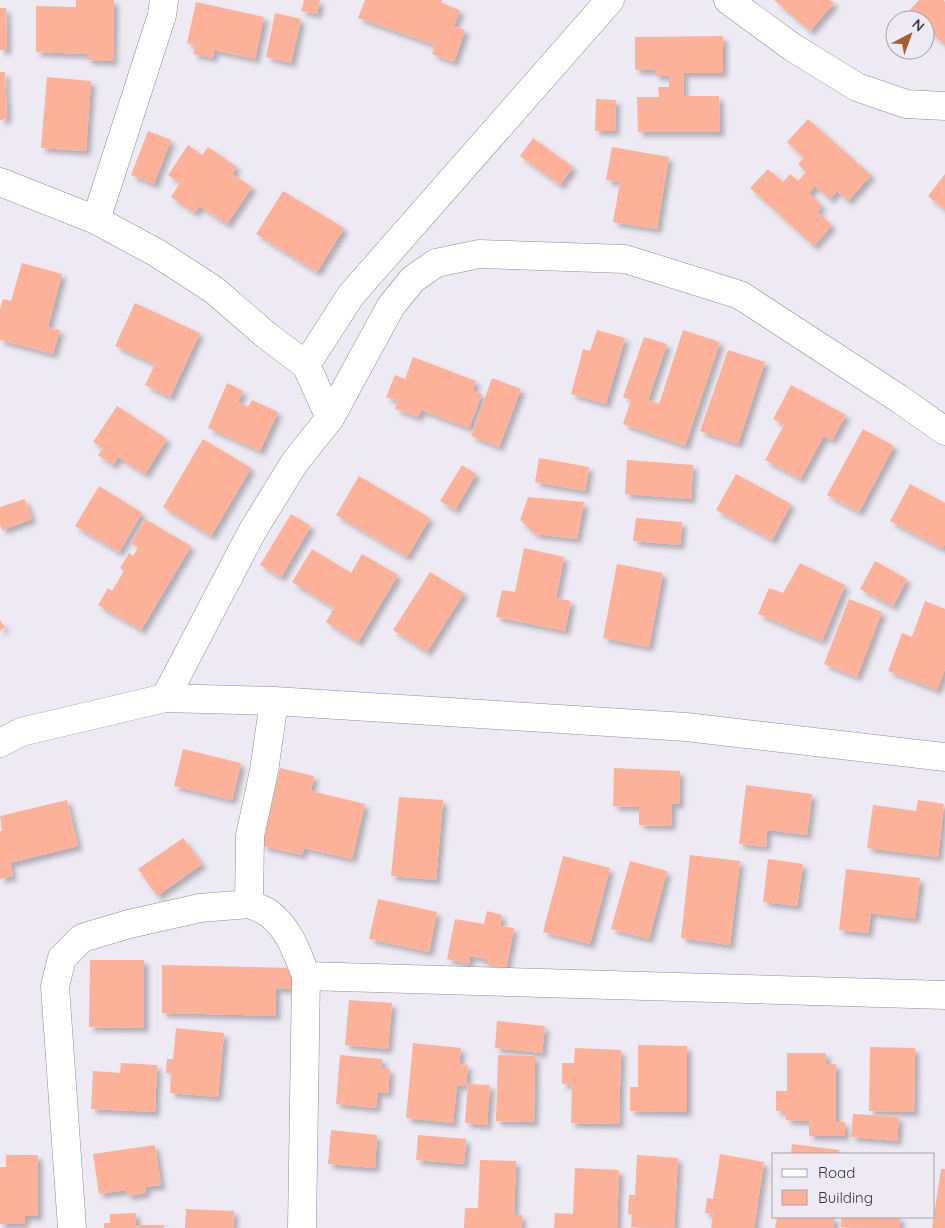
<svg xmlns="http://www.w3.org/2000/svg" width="945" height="1228" font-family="Quicksand,sans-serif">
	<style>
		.building { fill: #fcb198; filter: url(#shadow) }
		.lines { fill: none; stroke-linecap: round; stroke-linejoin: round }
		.street-casing { stroke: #908d94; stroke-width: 29 }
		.street { stroke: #fff; stroke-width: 28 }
	</style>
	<defs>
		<filter id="shadow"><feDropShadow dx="4.5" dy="4.5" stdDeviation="2.5" flood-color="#0004"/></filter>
	</defs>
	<rect width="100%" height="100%" fill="#eeeaf3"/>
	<g class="building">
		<polygon points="76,0 114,0 113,61 87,60 87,54 36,52 36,6 76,7"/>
		<polygon points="304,0 320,0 317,14 301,11"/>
		<polygon points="365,0 442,0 441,3 460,10 454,26 465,30 454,62 432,54 435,45 358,18"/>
		<polygon points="774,0 830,0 834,3 810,31"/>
		<polygon points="919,0 943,0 945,2 945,45 925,27 925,20 917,20 908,12"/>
		<polygon points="196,2 264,17 255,59 214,50 213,58 193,54 195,45 187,43"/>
		<polygon points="0,8 6,8 7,50 0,50"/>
		<polygon points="275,13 301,19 291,63 266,57"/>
		<polygon points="723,36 723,73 683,73 684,96 719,96 720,132 638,132 637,97 659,97 658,87 669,87 669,76 655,76 655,70 635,70 635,37"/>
		<polygon points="0,72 5,72 7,119 0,120"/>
		<polygon points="47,77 91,81 86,151 41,148"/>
		<polygon points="596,99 616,100 615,131 595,131"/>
		<polygon points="808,119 871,175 848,201 837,191 830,199 815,186 809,193 822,206 817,212 832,225 814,246 750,188 768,169 783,182 790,174 798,181 806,172 798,164 804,158 787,142"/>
		<polygon points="148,131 171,140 154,184 131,175"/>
		<polygon points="533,138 573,167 560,185 520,156"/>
		<polygon points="188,145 202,155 208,147 237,167 232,174 252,187 227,224 199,206 195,213 171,197 180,183 168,175"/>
		<polygon points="612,147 669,157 657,229 613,222 620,182 606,180"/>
		<polygon points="945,174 945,210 928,196"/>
		<polygon points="283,191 344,228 317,272 256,234"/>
		<polygon points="22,263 62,274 48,327 60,330 53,354 0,340 0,309 3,299 11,301"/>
		<polygon points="135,303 200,333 170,397 145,385 155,364 115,346"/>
		<polygon points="597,330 625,338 606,404 571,394 583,349 590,351"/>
		<polygon points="683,330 720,342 685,446 623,424 631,400 623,397 644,337 667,344 648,400 659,404"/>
		<polygon points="728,350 765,362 738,444 700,431"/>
		<polygon points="413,357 476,381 473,391 482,394 469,428 421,410 418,417 395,409 398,401 386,397 395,375 405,379"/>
		<polygon points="492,378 521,389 499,447 471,436"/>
		<polygon points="227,383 243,391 238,402 248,407 252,400 278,412 260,451 208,428"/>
		<polygon points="791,385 846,415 832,440 824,436 800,479 765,460 784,425 773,419"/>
		<polygon points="117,406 167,439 145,474 118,457 113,465 98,455 103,448 93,442"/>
		<polygon points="863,429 894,446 859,512 827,495"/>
		<polygon points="203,439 251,468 211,536 163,507"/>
		<polygon points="539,458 589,467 585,491 535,482"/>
		<polygon points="627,460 693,465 691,499 625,494"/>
		<polygon points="462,465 476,474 455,510 440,501"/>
		<polygon points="736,474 791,504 772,540 716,510"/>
		<polygon points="359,476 430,518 407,557 336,515"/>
		<polygon points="910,484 945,503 945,544 942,549 890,521"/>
		<polygon points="99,486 142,513 119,552 75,526"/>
		<polygon points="528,497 584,502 577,539 535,534 520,520"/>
		<polygon points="25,499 32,519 2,530 0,525 0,507"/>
		<polygon points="291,514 311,526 281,577 260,565"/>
		<polygon points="636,518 682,522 680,545 633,541"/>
		<polygon points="145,519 191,546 141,630 98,605 108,588 112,591 124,571 120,568 129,553 133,556 138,548 131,543"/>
		<polygon points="524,548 564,557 556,598 571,601 565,631 496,617 502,590 515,592"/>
		<polygon points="312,549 351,573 362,554 398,575 358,642 326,622 334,608 292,582"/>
		<polygon points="875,561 907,579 893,606 860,589"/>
		<polygon points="800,563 845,585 822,641 758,614 769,588 783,593"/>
		<polygon points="617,564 663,573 649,647 603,638"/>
		<polygon points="430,572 464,593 427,652 393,630"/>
		<polygon points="849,599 882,612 857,677 824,664"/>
		<polygon points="925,601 945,609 945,669 937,690 888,671 902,633 912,637"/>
		<polygon points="0,620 5,627 0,631"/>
		<polygon points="183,749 241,763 232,800 174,786"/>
		<polygon points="280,768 314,776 311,791 365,804 352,859 304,848 302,855 262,846"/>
		<polygon points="614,768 680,771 679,804 672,804 671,826 639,825 639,807 613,806"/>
		<polygon points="746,785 812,794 807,835 767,830 766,847 739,844"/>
		<polygon points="399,797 443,800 436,880 391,876"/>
		<polygon points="67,800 78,846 10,863 13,876 0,879 0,831 2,831 0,816"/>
		<polygon points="918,800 944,804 938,857 867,848 873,805 916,811"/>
		<polygon points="183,838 202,864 157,896 138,869"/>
		<polygon points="690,855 740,861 730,945 681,938"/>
		<polygon points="563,856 610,868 590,944 543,932"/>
		<polygon points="768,859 803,864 797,906 763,902"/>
		<polygon points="630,861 667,871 649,939 611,929"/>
		<polygon points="846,869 920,878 915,919 871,913 868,933 839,930"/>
		<polygon points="378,899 437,912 429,952 369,939"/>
		<polygon points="487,911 502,915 500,926 514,928 506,968 485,964 485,959 470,956 469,964 447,959 455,919 484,924"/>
		<polygon points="90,960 144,960 144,1028 89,1027"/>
		<polygon points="162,965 292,968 292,989 276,988 276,1016 162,1013"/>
		<polygon points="349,1000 392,1003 388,1049 345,1045"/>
		<polygon points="497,1021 545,1026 542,1053 495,1048"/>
		<polygon points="176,1028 224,1033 218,1097 170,1093 171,1074 166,1073 167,1059 173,1059"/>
		<polygon points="413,1043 461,1048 459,1064 468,1065 466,1086 457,1085 453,1123 406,1118"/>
		<polygon points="638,1045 687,1046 687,1112 630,1111 630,1087 638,1087"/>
		<polygon points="870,1047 915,1048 914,1112 869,1111"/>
		<polygon points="575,1048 621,1050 619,1124 571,1123 572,1085 562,1084 562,1063 574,1063"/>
		<polygon points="787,1053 826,1053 826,1064 836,1064 836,1122 845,1122 845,1136 809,1136 809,1121 786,1120 785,1111 776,1111 776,1091 787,1091"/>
		<polygon points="340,1055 382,1059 382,1068 390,1069 388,1093 378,1092 376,1108 336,1104"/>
		<polygon points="498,1055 535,1056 534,1122 496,1121"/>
		<polygon points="121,1063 157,1065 155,1112 91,1109 93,1071 120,1073"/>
		<polygon points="468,1084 490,1085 487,1125 465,1123"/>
		<polygon points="853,1114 899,1117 897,1141 851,1137"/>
		<polygon points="331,1130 377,1135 375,1168 328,1164"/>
		<polygon points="418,1135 466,1139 464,1164 416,1160"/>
		<polygon points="792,1144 839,1150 838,1154 791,1154"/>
		<polygon points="155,1145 161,1185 145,1187 146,1193 127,1196 126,1190 99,1194 93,1154"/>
		<polygon points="720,1154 764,1162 754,1228 711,1228 713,1214 705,1213 707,1198 713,1199"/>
		<polygon points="6,1155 38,1155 38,1216 25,1216 24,1224 0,1224 0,1167 6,1167"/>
		<polygon points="637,1155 678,1158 674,1228 631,1227 632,1214 628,1214 629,1195 635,1195"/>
		<polygon points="480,1160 516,1161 514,1215 522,1215 521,1228 464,1228 465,1208 478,1208"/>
		<polygon points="575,1168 619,1170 617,1228 554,1228 555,1213 573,1214"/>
		<polygon points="941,1169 945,1169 945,1228 932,1228"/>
		<polygon points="186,1209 234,1211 233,1228 185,1228"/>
		<polygon points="136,1213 136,1225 164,1225 164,1228 104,1228 104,1223 110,1223 110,1214"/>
		<polygon points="777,1217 835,1217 833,1228 775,1228"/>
		<polygon points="841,1217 900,1217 900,1228 841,1227"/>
	</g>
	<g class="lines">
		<g class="street-casing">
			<g id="street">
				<polyline points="728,0 792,47 857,87 906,104 945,106"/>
				<polyline points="0,182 96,220 157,253 214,290 266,335 306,365 351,295 610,0"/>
				<polyline points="96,220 162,15 164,0"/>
				<polyline points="330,418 391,306 413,279 436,263 479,254 625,259 740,295 898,398 945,431"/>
				<polyline points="165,698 253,530 295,462 330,418 306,365"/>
				<polyline points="0,743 21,732 165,698 274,701 686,727 945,757"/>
				<path d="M 249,904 C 255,906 262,909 267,912 C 289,927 297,953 306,976 L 302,1228"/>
				<polyline points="306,976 945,995"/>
				<polyline points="72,1228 55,986 62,958 82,938 129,924 200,908 249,904 250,836 264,771 274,701"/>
			</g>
		</g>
		<use href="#street" class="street"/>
	</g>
	<rect x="772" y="1153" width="162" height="65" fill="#eeeaf3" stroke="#a5a2a9"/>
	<rect x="782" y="1169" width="25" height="8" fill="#ffffff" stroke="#a5a2a9"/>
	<text x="818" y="1178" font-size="15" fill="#373539">Road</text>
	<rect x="782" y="1190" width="25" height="15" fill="#fcb198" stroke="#a5a2a9"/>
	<text x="818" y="1203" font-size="15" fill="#373539">Building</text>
	<g transform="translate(910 35) rotate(41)"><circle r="24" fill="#eeeaf3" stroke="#a5a2a9"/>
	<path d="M0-4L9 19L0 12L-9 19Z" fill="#a35f2f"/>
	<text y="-8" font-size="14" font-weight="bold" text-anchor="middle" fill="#373539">N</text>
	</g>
</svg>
